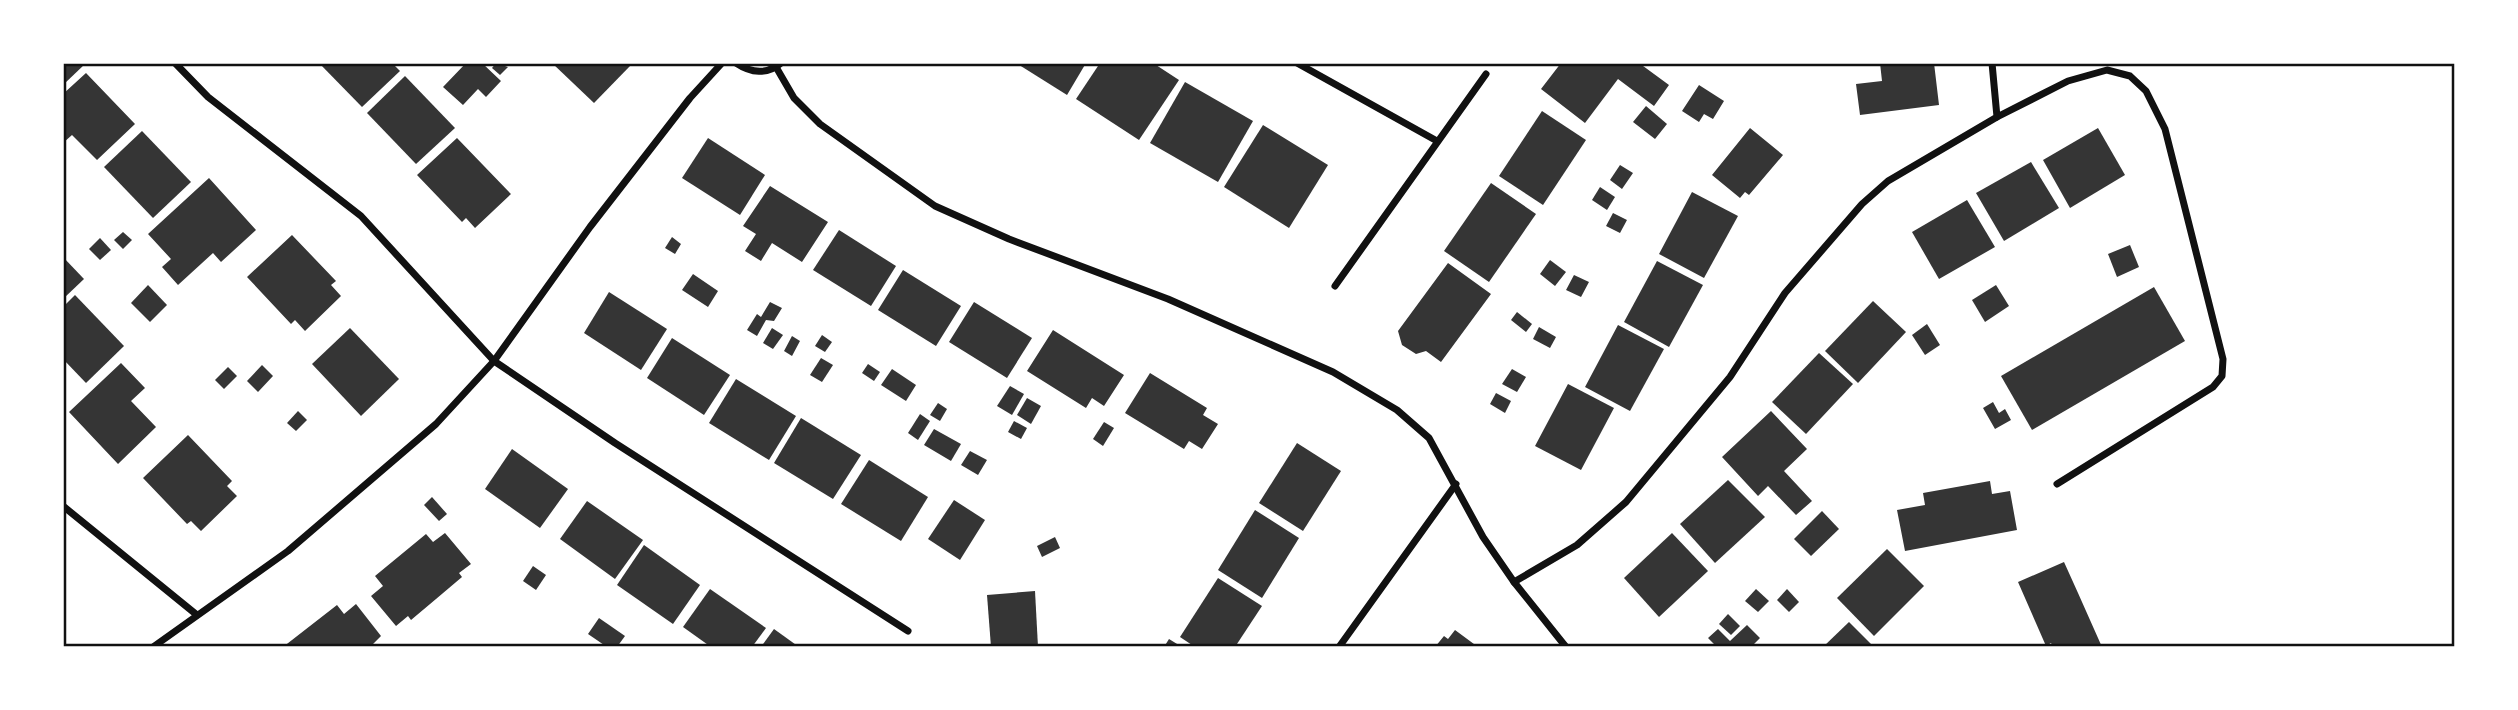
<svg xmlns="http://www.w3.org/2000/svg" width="2518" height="710" font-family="Manrope,sans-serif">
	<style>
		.building { fill: #353535 }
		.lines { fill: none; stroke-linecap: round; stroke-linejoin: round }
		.minor { stroke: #111; stroke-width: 7 }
		.neatline { fill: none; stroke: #111; stroke-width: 2.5 }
	</style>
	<rect width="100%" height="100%" fill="#fff"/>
	<g class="building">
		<polygon points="63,63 85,64 63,85"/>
		<polygon points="319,63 392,63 400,71 362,107"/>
		<polygon points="466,63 482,63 501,81 486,97 478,89 463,105 443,87"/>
		<polygon points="496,63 508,67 500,75 492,68"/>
		<polygon points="552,63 629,63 631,65 594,103"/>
		<polygon points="1016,63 1086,63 1067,95"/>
		<polygon points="1100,63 1153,63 1179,80 1139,140 1076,99"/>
		<polygon points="1561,63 1639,63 1669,85 1654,106 1618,79 1585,123 1541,89"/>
		<polygon points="1880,63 1934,63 1939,105 1860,115 1856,84 1882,81"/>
		<polygon points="86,73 135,124 97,160 72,135 63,143 63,94"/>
		<polygon points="405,76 455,128 416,164 367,113"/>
		<polygon points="1185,82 1253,121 1218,182 1150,143"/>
		<polygon points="1699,85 1724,101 1713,119 1704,114 1699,122 1682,111"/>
		<polygon points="1646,106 1667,124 1655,139 1633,122"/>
		<polygon points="1542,111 1586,140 1543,205 1499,176"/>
		<polygon points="1263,125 1328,165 1289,228 1224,187"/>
		<polygon points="1750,128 1783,155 1749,195 1745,192 1740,198 1712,175"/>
		<polygon points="2098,128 2125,175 2070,208 2043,160"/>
		<polygon points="142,131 191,182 153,218 104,167"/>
		<polygon points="457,138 511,194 475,228 466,218 462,222 417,175"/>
		<polygon points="708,138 765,175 740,215 682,178"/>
		<polygon points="2031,162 2059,208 2004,241 1976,193"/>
		<polygon points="1620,165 1633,173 1622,189 1610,180"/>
		<polygon points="209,178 256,230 221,262 213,253 178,285 162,267 171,259 148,234"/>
		<polygon points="1491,183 1536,214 1489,282 1444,251"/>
		<polygon points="770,186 828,222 802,262 772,243 761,261 745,251 756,234 743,226"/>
		<polygon points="1600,187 1615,197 1607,210 1592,200"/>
		<polygon points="1692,192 1738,216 1704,278 1659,254"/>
		<polygon points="1967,200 1995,247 1939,279 1912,232"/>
		<polygon points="1613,213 1627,220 1620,233 1606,226"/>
		<polygon points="839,230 896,266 871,306 813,270"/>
		<polygon points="123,232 132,240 123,249 114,240"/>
		<polygon points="292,235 336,281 331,285 341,296 305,331 295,320 291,324 247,277"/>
		<polygon points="672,237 681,244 675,254 665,248"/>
		<polygon points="100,238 111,250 100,260 89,249"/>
		<polygon points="2130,245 2139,267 2117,277 2108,254"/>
		<polygon points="63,257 84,279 63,299"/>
		<polygon points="1550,260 1566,272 1555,286 1540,274"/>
		<polygon points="1657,261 1703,285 1669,347 1624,322"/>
		<polygon points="1448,263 1491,294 1441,362 1426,351 1416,354 1402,345 1398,331"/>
		<polygon points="903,270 961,306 936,346 878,310"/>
		<polygon points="693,274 718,291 708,307 682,290"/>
		<polygon points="1574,275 1589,282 1581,297 1566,290"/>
		<polygon points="148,285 167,305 150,322 131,303"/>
		<polygon points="1996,285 2009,306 1985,322 1972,300"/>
		<polygon points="2154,287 2185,341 2032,430 2001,376"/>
		<polygon points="609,292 667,329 641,370 584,333"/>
		<polygon points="75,295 124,346 86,383 63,359 63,307"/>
		<polygon points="1873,301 1906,332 1858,383 1825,351"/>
		<polygon points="770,302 782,308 774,321 766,320 757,336 747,330 757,314 761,317"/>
		<polygon points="974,302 1032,338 1007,378 949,342"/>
		<polygon points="1517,312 1532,324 1526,332 1511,320"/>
		<polygon points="1927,324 1940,345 1925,355 1912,335"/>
		<polygon points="1618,325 1664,349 1630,411 1585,387"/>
		<polygon points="1539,327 1556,337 1550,348 1533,339"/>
		<polygon points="350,328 399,379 361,416 312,364"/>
		<polygon points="772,328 783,335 773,349 763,343"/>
		<polygon points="1053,330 1124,375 1104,406 1092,398 1086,408 1027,371"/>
		<polygon points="822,335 832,342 825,352 815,346"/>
		<polygon points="792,336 800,341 792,356 784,351"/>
		<polygon points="672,338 730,375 704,415 647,378"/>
		<polygon points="1819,353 1853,384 1806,434 1772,402"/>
		<polygon points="821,358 833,365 822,382 810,375"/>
		<polygon points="121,363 145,388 131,401 156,427 118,464 69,412"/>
		<polygon points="868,364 880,372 874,381 862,373"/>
		<polygon points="262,365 273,376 258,392 247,381"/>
		<polygon points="228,367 237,376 224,389 215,380"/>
		<polygon points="892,369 916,385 906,401 881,385"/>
		<polygon points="1512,369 1526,377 1517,392 1502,384"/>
		<polygon points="1150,373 1207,408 1203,415 1218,424 1202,449 1189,441 1184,449 1125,413"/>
		<polygon points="736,379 796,416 769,460 709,423"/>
		<polygon points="1568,384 1614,408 1581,470 1535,446"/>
		<polygon points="1010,386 1024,394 1012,415 997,406"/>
		<polygon points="1496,393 1511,401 1505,413 1490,404"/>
		<polygon points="1027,398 1041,406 1031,424 1017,415"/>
		<polygon points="1993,402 1999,413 2005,409 2011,420 1995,429 1983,408"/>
		<polygon points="938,403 947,409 940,421 930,415"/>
		<polygon points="298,411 307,420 296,431 287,423"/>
		<polygon points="1771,411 1807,449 1784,471 1812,501 1796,515 1768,486 1758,496 1722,457"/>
		<polygon points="920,414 930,421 918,440 908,433"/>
		<polygon points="801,418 861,455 833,499 774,463"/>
		<polygon points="1014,421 1027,428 1021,439 1008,432"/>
		<polygon points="1104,422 1114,428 1103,446 1093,439"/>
		<polygon points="934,429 961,444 951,461 924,445"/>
		<polygon points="188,435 232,481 227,486 237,496 201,531 191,521 187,524 143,478"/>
		<polygon points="1297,443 1341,471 1303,531 1259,503"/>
		<polygon points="512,449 568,489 540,528 485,489"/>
		<polygon points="970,451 987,460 978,475 961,465"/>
		<polygon points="869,460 928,497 901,541 841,504"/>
		<polygon points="1728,480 1765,517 1715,563 1680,524"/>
		<polygon points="1990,481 1992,494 2010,491 2017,530 1905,551 1897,510 1925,505 1923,493"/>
		<polygon points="432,497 447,514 439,521 424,505"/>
		<polygon points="954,500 985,520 960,560 928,539"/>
		<polygon points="587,501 643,540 615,579 560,539"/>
		<polygon points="1255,510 1299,538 1262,598 1218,570"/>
		<polygon points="1822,511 1839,529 1811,556 1794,539"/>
		<polygon points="445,533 471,564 459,573 462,577 436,599 411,620 408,616 396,626 371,596 383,586 375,576 426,534 433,542"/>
		<polygon points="1672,533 1708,571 1659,617 1624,578"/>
		<polygon points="1055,537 1060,548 1042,557 1037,546"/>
		<polygon points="644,545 700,585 673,624 617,585"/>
		<polygon points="1887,549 1924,586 1874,636 1837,598"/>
		<polygon points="2064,562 2078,593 2102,647 2053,647 2051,643 2046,646 2018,582"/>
		<polygon points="533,566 546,575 536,590 523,581"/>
		<polygon points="1218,578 1262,606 1235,647 1195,647 1180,637"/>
		<polygon points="710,589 766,628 752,647 711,647 683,627"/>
		<polygon points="1756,589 1769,601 1758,612 1745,601"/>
		<polygon points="1787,589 1799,602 1789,612 1777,600"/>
		<polygon points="1035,591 1038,647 991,647 987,595"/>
		<polygon points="356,604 381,636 370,647 283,647 337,605 344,614"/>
		<polygon points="1728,614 1740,626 1731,635 1719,624"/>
		<polygon points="599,618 625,636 617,647 607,647 588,634"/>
		<polygon points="1849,622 1874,647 1823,647"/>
		<polygon points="1747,625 1760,638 1751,647 1717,647 1708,638 1718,629 1730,641"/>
		<polygon points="774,629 799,647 761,647"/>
		<polygon points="1455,630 1478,647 1435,647 1444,636 1448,639"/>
		<polygon points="1169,639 1182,647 1164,647"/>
	</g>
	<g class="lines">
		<g class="minor">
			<polyline points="175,63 208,97 361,216 494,361 615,443 908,631"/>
			<path d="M 736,63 C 751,73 767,75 781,63"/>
			<polyline points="1297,63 1437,141"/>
			<polyline points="776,67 794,98 820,124 935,206 1009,239 1168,299 1333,372 1397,410 1429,438 1483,537 1514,582 1566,647"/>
			<polyline points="1997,117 2068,81 2107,70 2130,76 2146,91 2165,129 2223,359 2222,376 2213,387 2057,484"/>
			<polyline points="1335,286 1486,74"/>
			<polyline points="63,506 197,615"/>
			<polyline points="1514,582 1577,545 1626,502 1730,377 1785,293 1862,204 1888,181 1997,117 1992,63"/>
			<polyline points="153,647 288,551 436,424 494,361 590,227 690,98 722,63"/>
			<polyline points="1339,647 1456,484"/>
		</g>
	</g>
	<rect width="2518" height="710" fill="none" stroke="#ffffff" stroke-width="130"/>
	<rect x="65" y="65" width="2388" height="580" class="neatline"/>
</svg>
